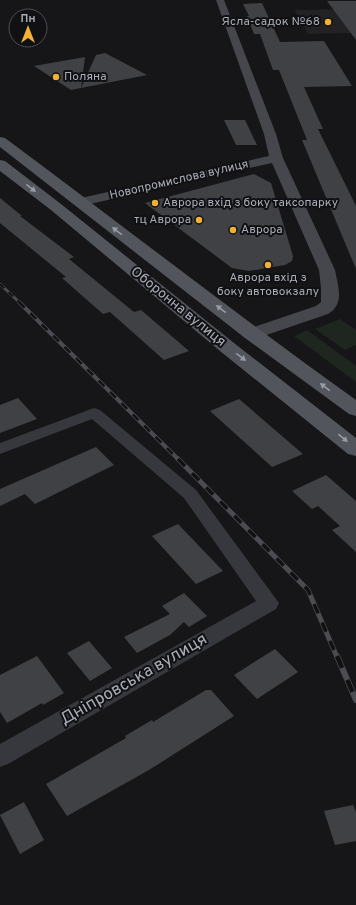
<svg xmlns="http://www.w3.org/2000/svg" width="356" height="905" font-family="Overpass,sans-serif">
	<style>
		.built { fill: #222225 }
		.green { fill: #1e261f }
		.building { fill: #404145 }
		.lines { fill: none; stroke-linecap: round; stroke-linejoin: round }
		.street { fill: #37383d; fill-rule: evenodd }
		.secondary { fill: #45474d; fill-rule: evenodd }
		.primary { fill: #53555c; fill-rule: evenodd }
		.rail-far3-casing { stroke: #4a4c52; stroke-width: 3 }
		.rail-far2-casing { stroke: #4a4c52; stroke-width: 4 }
		.rail-far1-casing { stroke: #4a4c52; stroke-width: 5 }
		.rail-casing { stroke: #4a4c52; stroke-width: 6 }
		.rail-far3 { stroke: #111113; stroke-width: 2; stroke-dasharray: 6; stroke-linecap: butt }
		.rail-far2 { stroke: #111113; stroke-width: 2.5; stroke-dasharray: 8; stroke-linecap: butt }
		.rail-far1 { stroke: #111113; stroke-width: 3.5; stroke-dasharray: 10; stroke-linecap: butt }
		.rail { stroke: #111113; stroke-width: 4.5; stroke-dasharray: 13; stroke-linecap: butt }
		.oneway { fill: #979ba6 }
		.poi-dot { fill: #f2b134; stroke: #111113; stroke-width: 1.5 }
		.labels { text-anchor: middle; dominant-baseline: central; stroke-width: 4; stroke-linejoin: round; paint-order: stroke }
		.far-poi-label { font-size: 12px; fill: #a8adb8; stroke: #111113; text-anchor: start }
		.far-street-label { font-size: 12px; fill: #a8adb8; stroke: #111113 }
		.street-label { font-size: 14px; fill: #a8adb8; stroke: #111113 }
		.near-street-label { font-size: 17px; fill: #a8adb8; stroke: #111113 }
	</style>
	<rect width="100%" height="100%" fill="#161618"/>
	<polygon class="built" points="356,9 356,33 308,34 295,10"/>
	<g class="green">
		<polygon points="340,319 356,330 356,345 345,350 315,329"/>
		<polygon points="307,330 356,366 356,382 294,336"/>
	</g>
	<g class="building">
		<polygon points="327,1 356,1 356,40"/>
		<polygon points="262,3 280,42 324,41 352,86 304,87 323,129 318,129 356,206 356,269 302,140 307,140 279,70 273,70 260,34 254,34 247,16 249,16 243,4"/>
		<polygon points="105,53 147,75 81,88 96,55"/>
		<polygon points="85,57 81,88 71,90 34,66"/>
		<polygon points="224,120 245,120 257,145 236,145"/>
		<polygon points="254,174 271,183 293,256 292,261 285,265 249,271 232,268 145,203"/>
		<polygon points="0,198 22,216 20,216 74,257 69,259 134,312 141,310 189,351 164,360 110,312 103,314 62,278 66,277 0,223"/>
		<polygon points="18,398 37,419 0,433 0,405"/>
		<polygon points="239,399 303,454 272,467 210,411"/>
		<polygon points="96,447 114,465 35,504 25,494 0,506 0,489"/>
		<polygon points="326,475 356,501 356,552 332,530 340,526 318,506 312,509 292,491"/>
		<polygon points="178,524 223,571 196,584 152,536"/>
		<polygon points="184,593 207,616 189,627 184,622 170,635 137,653 124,637 170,614 162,606"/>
		<polygon points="89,641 112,668 90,681 67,653"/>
		<polygon points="275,649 298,672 257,699 234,675"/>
		<polygon points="37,656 64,693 43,705 42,703 7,723 0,712 0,675"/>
		<polygon points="206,690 211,690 234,716 149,770 67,816 46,784 126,738 125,736 152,720 153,722"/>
		<polygon points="24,802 44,840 20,854 0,815"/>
		<polygon points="353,805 356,812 356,841 335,845 324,811"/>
	</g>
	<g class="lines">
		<polygon class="street" points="94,408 100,410 196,490 279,603 276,609 8,764 0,767 0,744 256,601 184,498 92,419 0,454 0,443"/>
		<path class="secondary" d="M 216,0 L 224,0 L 276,134 L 283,158 L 335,270 C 338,286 345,304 328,314 L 252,340 L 245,338 L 243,334 L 245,330 L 316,306 L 321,302 L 321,288 L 319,270 L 272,163 L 81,206 L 76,205 L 74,202 L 76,199 L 81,198 L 269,156 L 264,134 Z"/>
		<g class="primary">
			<path d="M 0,137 L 5,138 C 122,225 237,315 356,400 L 356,416 L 349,414 L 245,338 L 0,147 Z"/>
			<polygon points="0,160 5,161 61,204 234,343 356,438 356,456 348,454 220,351 51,210 0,171"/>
		</g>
		<g class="rail-far3-casing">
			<polyline id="rail-far3" points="0,284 20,303"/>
		</g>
		<g class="rail-far2-casing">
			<polyline id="rail-far2" points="19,302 179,460"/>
		</g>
		<g class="rail-far1-casing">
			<polyline id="rail-far1" points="178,459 308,590 337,657"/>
		</g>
		<g class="rail-casing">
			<polyline id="rail" points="337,656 356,700"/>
		</g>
		<use href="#rail-far3" class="rail-far3"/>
		<use href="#rail-far2" class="rail-far2"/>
		<use href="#rail-far1" class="rail-far1"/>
		<use href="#rail" class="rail"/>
	</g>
	<defs><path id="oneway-solid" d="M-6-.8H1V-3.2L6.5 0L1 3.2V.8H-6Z"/></defs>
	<g class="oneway">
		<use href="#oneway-solid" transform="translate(31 188) rotate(38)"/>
		<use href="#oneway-solid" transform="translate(117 231) rotate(-142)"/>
		<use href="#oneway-solid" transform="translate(221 309) rotate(-143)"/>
		<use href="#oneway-solid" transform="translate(241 357) rotate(38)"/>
		<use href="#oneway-solid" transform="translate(325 387) rotate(-143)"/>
		<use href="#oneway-solid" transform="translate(343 438) rotate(39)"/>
	</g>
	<g class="poi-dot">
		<circle cx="328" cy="22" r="4"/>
		<circle cx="56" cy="77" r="4"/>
		<circle cx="155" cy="203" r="4"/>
		<circle cx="199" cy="220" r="4"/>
		<circle cx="233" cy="230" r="4"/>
		<circle cx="268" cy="265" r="4"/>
	</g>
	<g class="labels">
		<g class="far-poi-label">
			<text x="320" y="22" text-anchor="end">Ясла-садок №68</text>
			<text x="64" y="77">Поляна</text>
			<text x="163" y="203">Аврора вхід з боку таксопарку</text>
			<text x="191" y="220" text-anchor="end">тц Аврора</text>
			<text x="241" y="230">Аврора</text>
			<text x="268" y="278" text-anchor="middle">Аврора вхід з<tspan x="268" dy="14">боку автовокзалу</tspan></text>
		</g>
		<g class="far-street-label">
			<text transform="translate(179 180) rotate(-13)">Новопромислова вулиця</text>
		</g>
		<g class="street-label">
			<text transform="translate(178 307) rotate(39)">Оборонна вулиця</text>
		</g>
		<g class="near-street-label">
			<text transform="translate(134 680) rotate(-30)">Дніпровська вулиця</text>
		</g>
	</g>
	<g transform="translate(28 28)"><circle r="19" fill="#111113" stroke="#4d4f55"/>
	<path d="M0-3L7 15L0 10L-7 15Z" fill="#f2b134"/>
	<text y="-6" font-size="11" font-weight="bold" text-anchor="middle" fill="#a8adb8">Пн</text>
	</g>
</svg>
